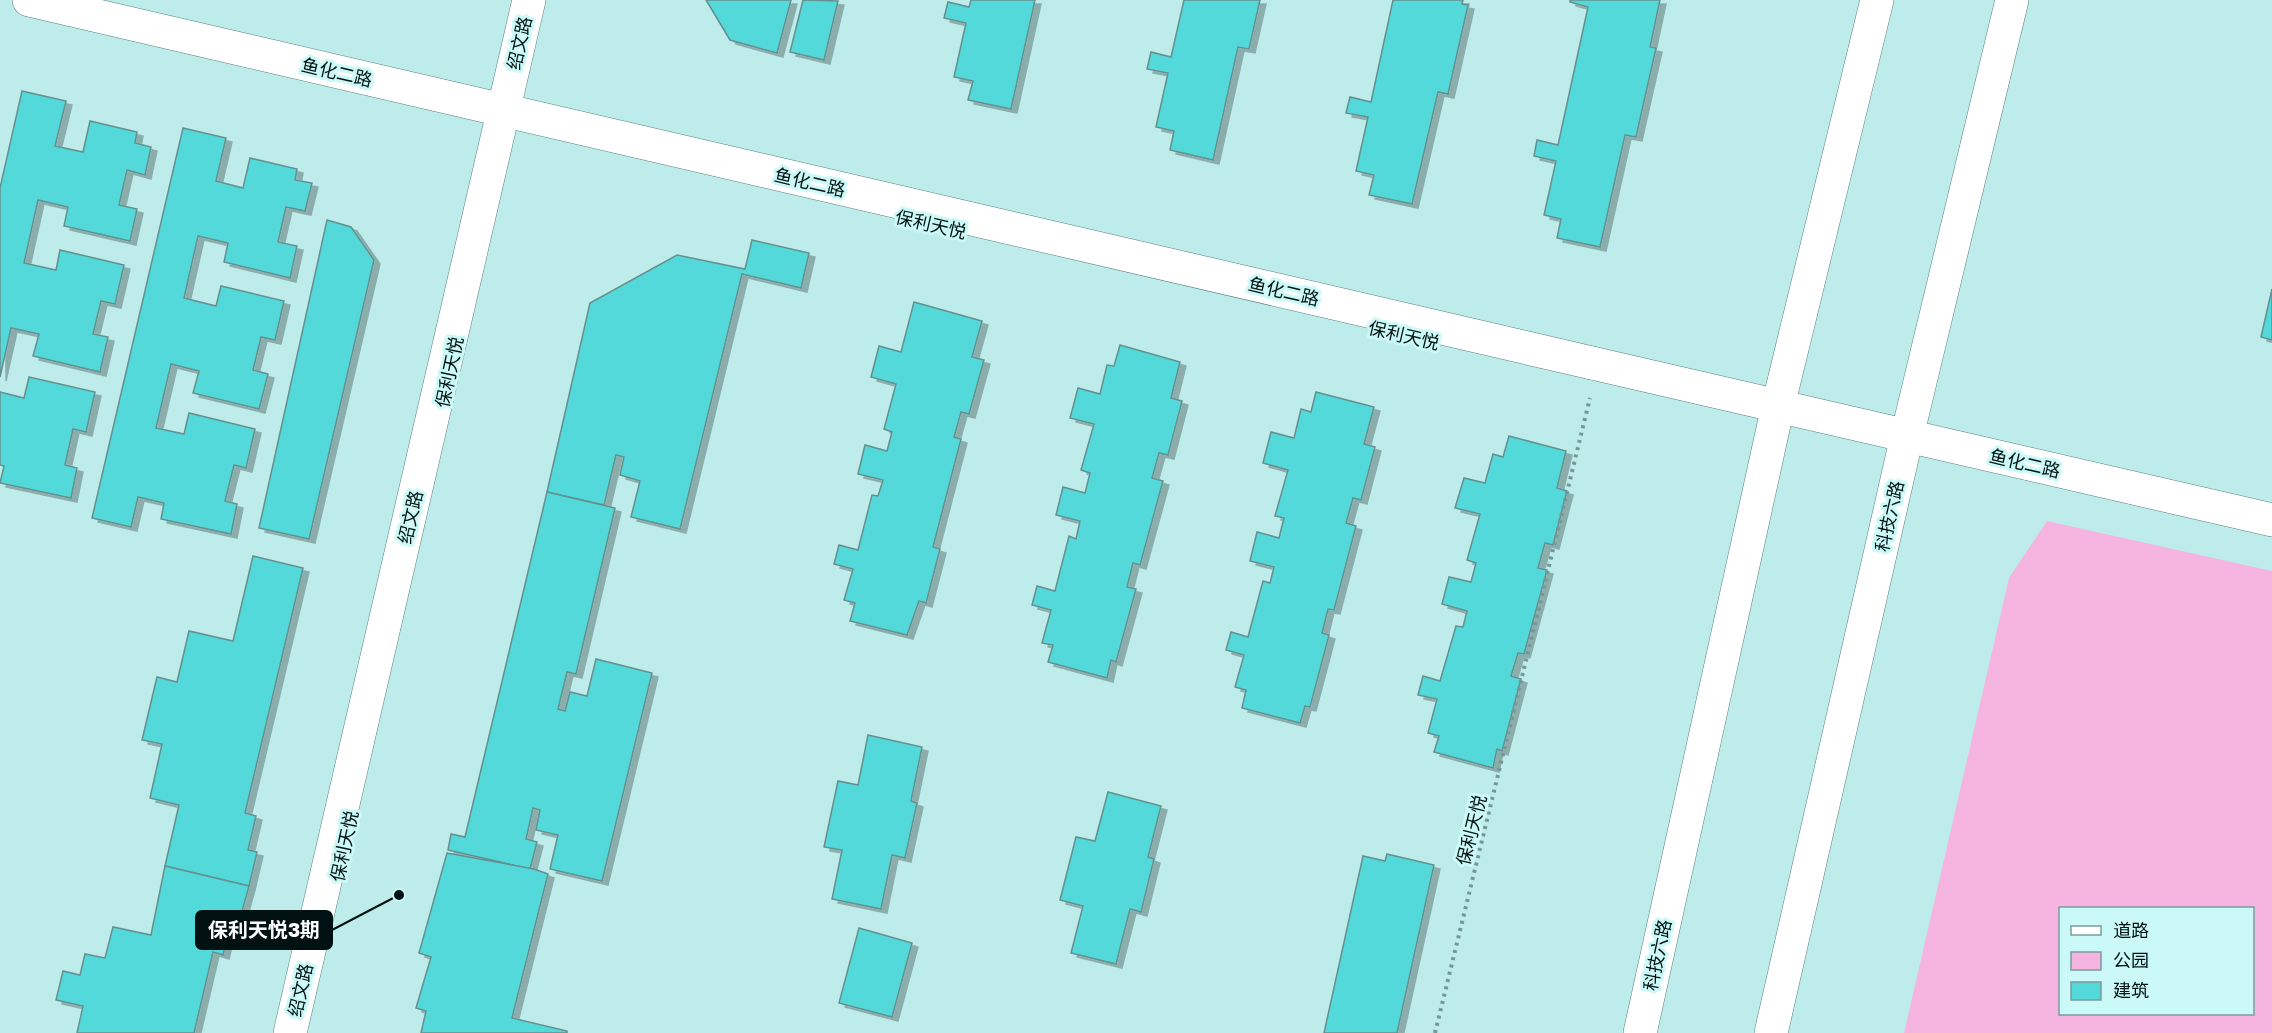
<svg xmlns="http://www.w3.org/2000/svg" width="2272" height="1033" font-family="'Golos Text','Noto Sans SC',sans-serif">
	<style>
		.green { fill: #f5b5e0; fill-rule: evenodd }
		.building { fill: #53d9d9; stroke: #659090; stroke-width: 1.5; filter: url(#shadow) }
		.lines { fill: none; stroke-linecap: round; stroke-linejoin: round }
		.minor-casing { stroke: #568180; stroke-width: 34 }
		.tertiary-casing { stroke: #568180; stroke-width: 34 }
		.secondary-casing { stroke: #568180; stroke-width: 34 }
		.path { stroke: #759796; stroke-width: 4; stroke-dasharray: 3 4.5; stroke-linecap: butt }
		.minor { stroke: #fff; stroke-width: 33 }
		.tertiary { stroke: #fff; stroke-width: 33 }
		.secondary { stroke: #fff; stroke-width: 33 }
		.labels { text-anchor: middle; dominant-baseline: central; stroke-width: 6; stroke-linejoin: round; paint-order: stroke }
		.street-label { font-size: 18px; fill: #021111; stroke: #cbf9f8 }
		.leader { fill: none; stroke: #021111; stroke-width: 2 }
		.callout-dot { fill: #021111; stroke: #cbf9f8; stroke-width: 2 }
		.callout { fill: #021111; stroke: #021111; stroke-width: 2 }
		.callout-label { font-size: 20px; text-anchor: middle; font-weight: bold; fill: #fff }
	</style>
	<defs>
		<filter id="shadow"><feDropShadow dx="6" dy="4" stdDeviation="0" flood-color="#0004"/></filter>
	</defs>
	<rect width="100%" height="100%" fill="#beeceb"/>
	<path class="green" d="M 2047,521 L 2272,571 L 2272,1033 L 1904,1033 L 2009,578 ZM 2060,908 L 2252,908 L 2252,1014 L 2060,1014 Z"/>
	<g class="building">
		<polygon points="706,0 791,0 777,53 730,40"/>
		<polygon points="803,0 838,1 824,60 790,52"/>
		<polygon points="971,0 1035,0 1011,109 968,100 973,81 954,77 966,23 944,18 948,2 969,7"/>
		<polygon points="1184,0 1260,0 1249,49 1238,47 1213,160 1170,150 1174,131 1156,127 1168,73 1147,69 1151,52 1171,57"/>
		<polygon points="1393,0 1463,0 1462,4 1468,5 1448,94 1438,92 1412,204 1369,195 1374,175 1356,171 1368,117 1346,113 1350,97 1371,102"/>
		<polygon points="1570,0 1660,0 1650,47 1656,48 1636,137 1625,135 1600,247 1557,238 1561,219 1544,215 1556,161 1534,156 1537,140 1558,145 1588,7 1570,2"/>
		<polygon points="22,91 66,101 55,146 83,152 90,121 137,132 135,143 151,147 145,175 127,170 119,205 137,209 130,241 64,226 68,207 38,200 24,263 56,270 60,250 124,265 115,304 101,301 93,334 108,337 100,372 33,356 39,334 11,328 0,377 0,188"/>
		<polygon points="183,128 226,138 216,181 243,188 250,158 297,169 295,180 312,183 305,211 286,207 278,242 297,246 290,278 224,262 228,243 198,236 184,298 216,306 221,286 284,301 275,340 261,337 253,370 268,374 259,409 193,393 199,371 171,364 156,428 184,434 189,413 255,429 246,468 234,465 225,501 237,504 231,534 161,519 164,503 138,497 131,527 92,518"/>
		<polygon points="327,220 351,227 374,260 309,539 259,528"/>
		<polygon points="752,240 809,253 801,288 742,274 680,529 631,517 640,481 620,475 624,457 616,455 604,505 547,492 590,303 677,255 745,269"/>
		<polygon points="2272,289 2272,340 2261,337"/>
		<polygon points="914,302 982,321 972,357 984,360 969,414 961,412 954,437 961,439 933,547 940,549 926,603 919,601 907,635 850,621 855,603 844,600 853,569 834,564 839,545 858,550 872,495 878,496 883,480 858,474 865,445 887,451 892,432 884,429 896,384 871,377 879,346 901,352"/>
		<polygon points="1120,345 1180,362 1171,398 1182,401 1168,455 1159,453 1152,478 1163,481 1140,565 1133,563 1127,587 1136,589 1116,662 1111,660 1107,678 1048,662 1053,645 1042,643 1051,610 1032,605 1037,586 1055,591 1069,536 1076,539 1080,521 1056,515 1063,487 1085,493 1090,473 1081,470 1094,424 1070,418 1078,388 1100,394 1107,365 1114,366"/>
		<polygon points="29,377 95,392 86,432 73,429 65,465 77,468 71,498 0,483 4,466 0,465 0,392 24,398"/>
		<polygon points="1316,392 1374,407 1364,444 1375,447 1361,500 1353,498 1346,523 1356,526 1334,610 1328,609 1322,633 1329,635 1310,707 1305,706 1300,723 1242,708 1246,690 1235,687 1244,655 1226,650 1231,632 1248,637 1263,581 1270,583 1274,567 1250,561 1257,532 1279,538 1284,518 1275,516 1288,470 1263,463 1271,432 1294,438 1301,409 1311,412"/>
		<polygon points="1509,436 1566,451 1557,488 1567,491 1553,545 1545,543 1538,568 1547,570 1524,654 1518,653 1511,676 1521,679 1502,751 1497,749 1493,768 1434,752 1439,736 1428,733 1437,699 1418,695 1423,676 1440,681 1456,626 1463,627 1467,611 1442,604 1449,577 1471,582 1476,563 1467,560 1480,514 1455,508 1464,478 1485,483 1493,454 1503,457"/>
		<polygon points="547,492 615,508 576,674 567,672 558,709 565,711 570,692 587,696 596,659 652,673 602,881 550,869 558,835 536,830 540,810 533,808 526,839 537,842 530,869 448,850 451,834 465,837"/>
		<polygon points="253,556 303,568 245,813 256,816 248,850 257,852 249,886 165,866 179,805 150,798 162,744 142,740 157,677 177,682 189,631 233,641"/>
		<polygon points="868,735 922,747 911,801 917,803 905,858 892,855 881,909 832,899 842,850 824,847 838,781 858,785"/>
		<polygon points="1108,792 1161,806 1148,857 1154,859 1141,912 1130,909 1116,964 1071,953 1083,906 1060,900 1076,837 1095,841"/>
		<polygon points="447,853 534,869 548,874 512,1018 567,1031 567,1033 421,1033 426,1011 416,1008 431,957 419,953"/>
		<polygon points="1387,854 1434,865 1397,1033 1324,1033 1363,856 1385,861"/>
		<polygon points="165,866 249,886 241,915 233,914 223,955 213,952 194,1033 77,1033 83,1006 56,1000 63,971 80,975 85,954 105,958 113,927 151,935"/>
		<polygon points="859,928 912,943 892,1017 839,1003"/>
	</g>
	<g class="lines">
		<g class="minor-casing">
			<polyline id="minor" points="1592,363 1778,406"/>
		</g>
		<g class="tertiary-casing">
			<g id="tertiary">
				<polyline points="29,0 1592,363"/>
				<polyline points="1778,406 2272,520"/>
				<polyline points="290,1033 529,0"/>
			</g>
		</g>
		<g class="secondary-casing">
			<g id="secondary">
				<polyline points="1640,1033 1778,406 1877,0"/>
				<polyline points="1771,1033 1907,436 2012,0"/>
			</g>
		</g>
		<polyline class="path" points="1435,1033 1590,398"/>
		<use href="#minor" class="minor"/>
		<use href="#tertiary" class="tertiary"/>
		<use href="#secondary" class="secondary"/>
	</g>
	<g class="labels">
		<g class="street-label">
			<text transform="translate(519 43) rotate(-77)">绍文路</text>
			<text transform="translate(337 72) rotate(13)">鱼化二路</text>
			<text transform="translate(810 182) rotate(13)">鱼化二路</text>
			<text transform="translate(931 224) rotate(13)">保利天悦</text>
			<text transform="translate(1284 291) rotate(13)">鱼化二路</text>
			<text transform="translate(1404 335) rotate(13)">保利天悦</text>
			<text transform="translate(449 372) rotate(-78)">保利天悦</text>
			<text transform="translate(2025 463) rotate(13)">鱼化二路</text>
			<text transform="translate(1889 516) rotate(-77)">科技六路</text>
			<text transform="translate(410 517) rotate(-77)">绍文路</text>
			<text transform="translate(1471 830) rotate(-76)">保利天悦</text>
			<text transform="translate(344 846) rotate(-78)">保利天悦</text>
			<text transform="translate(1657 955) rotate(-78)">科技六路</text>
			<text transform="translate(300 990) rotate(-77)">绍文路</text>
		</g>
	</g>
	<path class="leader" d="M399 895L332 930"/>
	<circle class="callout-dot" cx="399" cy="895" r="6"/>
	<rect class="callout" x="196" y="911" width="136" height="38" rx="6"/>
	<g class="callout-label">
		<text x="264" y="937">保利天悦3期</text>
	</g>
	<rect x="2059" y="907" width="195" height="108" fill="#cbf9f8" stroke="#7b9c9c" stroke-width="1.5"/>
	<rect x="2071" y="926" width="30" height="9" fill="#ffffff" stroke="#7b9c9c" stroke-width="1.5"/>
	<text x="2113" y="937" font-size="18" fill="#021111">道路</text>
	<rect x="2071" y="952" width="30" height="18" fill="#f5b5e0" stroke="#7b9c9c" stroke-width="1.5"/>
	<text x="2113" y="967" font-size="18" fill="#021111">公园</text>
	<rect x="2071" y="982" width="30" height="18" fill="#53d9d9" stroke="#7b9c9c" stroke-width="1.5"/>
	<text x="2113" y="997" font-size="18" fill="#021111">建筑</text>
</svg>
